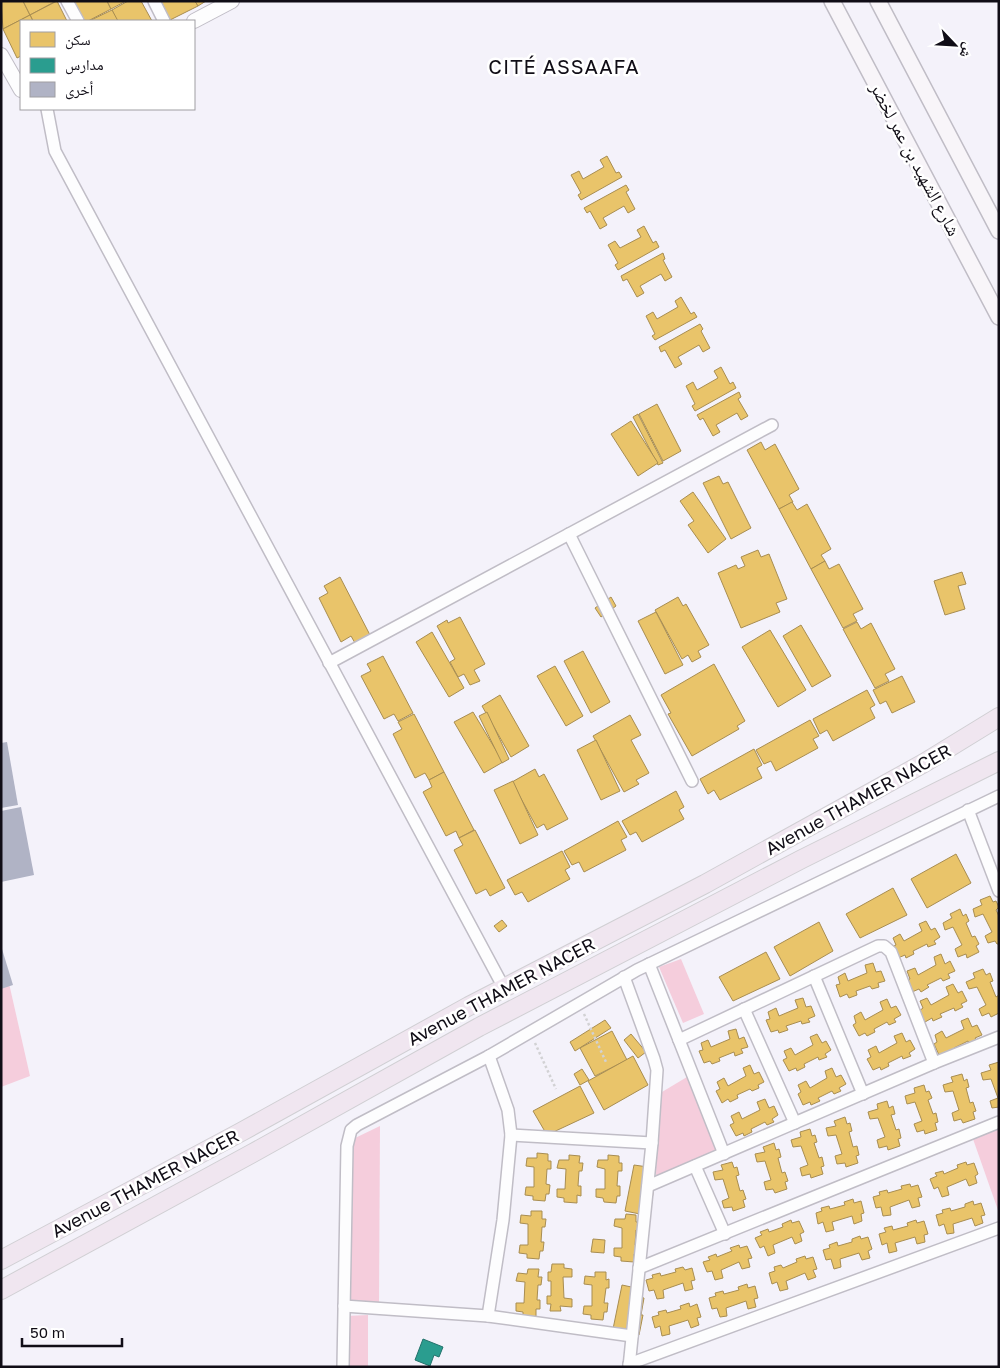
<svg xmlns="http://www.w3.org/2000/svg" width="1000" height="1368" font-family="'Golos Text','Noto Naskh Arabic',sans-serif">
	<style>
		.green { fill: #f5cddc }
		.homes { fill: #e9c46a; stroke: #a88d51 }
		.schools { fill: #2a9d8f; stroke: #22726b }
		.building { fill: #b0b3c5 }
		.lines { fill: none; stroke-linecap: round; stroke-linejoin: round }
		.minor-casing { stroke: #c0bdc6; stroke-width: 14 }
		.tertiary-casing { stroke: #c0bdc6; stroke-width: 16 }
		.secondary-casing { stroke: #c0bdc6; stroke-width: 18 }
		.trunk-casing { stroke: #d0cfd3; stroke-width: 20 }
		.path { stroke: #d2d2d4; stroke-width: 2.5; stroke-dasharray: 2.5 2.5; stroke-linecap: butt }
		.minor { stroke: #fdfdfe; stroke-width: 11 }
		.tertiary { stroke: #fdfdfe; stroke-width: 14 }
		.secondary { stroke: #f8f5f9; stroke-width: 15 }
		.trunk { stroke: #f0e6f0; stroke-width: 18 }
		.labels { text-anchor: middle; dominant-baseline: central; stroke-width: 5; stroke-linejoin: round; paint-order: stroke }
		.street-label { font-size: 18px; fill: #100d16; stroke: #fff }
		.quarter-label { font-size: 20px; letter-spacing: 1px; fill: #100d16; stroke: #fff }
	</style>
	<rect width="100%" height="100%" fill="#f4f2fa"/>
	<g class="green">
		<polygon points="1,948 30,1076 1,1087"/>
		<polygon points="681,959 704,1014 683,1023 659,967"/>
		<polygon points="692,1074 720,1151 656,1179 657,1095"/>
		<polygon points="380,1126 379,1304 350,1304 353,1139"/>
		<polygon points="999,1128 999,1213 973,1139"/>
		<polygon points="368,1315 368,1367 346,1367 346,1316"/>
	</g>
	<g class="homes">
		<polygon points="1,1 23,1 30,15 3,29"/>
		<polygon points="23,1 56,1 30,15"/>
		<polygon points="57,1 67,21 33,21 30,15"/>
		<polygon points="73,1 107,1 111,9 88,21 83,21"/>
		<polygon points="107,1 126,1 111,9"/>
		<polygon points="128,1 141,1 152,21 117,21 112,10"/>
		<polygon points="161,1 195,1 198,6 170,20"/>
		<polygon points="195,1 206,1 198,6"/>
		<polygon points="112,10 118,21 89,21"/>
		<polygon points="30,15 33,21 21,21 21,56 17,58 3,29"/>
		<polygon points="607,156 616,173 619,172 622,177 581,200 578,195 581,193 571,175 579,171 583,179 604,167 600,160"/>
		<polygon points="626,185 629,190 626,192 635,209 628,213 624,206 603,218 607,225 600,229 590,211 587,213 584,208"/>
		<polygon points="644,226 653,243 656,241 659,247 618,270 615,265 618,263 608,245 615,241 620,248 641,237 637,230"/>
		<polygon points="663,253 665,259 663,260 672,277 665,281 661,274 640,286 644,293 637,297 627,279 623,281 621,276"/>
		<polygon points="681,297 691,314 694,312 697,317 655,340 652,336 655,334 646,316 653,312 657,319 678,307 675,301"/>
		<polygon points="700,324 703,329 701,331 710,348 703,352 699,345 678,357 682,364 675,368 665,350 661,352 659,347"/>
		<polygon points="721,367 730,384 733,382 736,388 695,411 692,406 695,404 686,386 693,382 697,390 718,378 714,371"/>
		<polygon points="739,392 741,397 738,399 748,416 741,420 737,413 716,425 720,432 713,436 703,418 700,420 697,415"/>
		<polygon points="657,404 681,451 663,461 639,414"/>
		<polygon points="638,414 663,463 658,465 633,417"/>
		<polygon points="631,421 658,463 638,476 611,434"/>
		<polygon points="761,442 765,450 775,444 799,489 789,495 793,502 779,509 747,450"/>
		<polygon points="719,476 723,484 728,482 751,528 731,539 703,483"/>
		<polygon points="693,492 726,539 708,553 688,525 694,521 680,501"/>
		<polygon points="792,502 797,510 807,504 831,549 821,555 825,561 811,569 779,509"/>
		<polygon points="758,550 761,557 769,554 787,599 776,603 780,612 741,628 718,573 736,565 738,569 745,566 741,557"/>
		<polygon points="825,561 829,569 839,564 863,609 853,614 857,621 843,628 811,569"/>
		<polygon points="962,572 966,584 958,586 965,609 945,615 934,581"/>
		<polygon points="340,577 370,635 355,643 351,636 341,642 319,598 328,593 324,586"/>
		<polygon points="611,597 616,606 601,617 595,608"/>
		<polygon points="678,597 683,606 686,604 709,645 698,651 701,657 692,662 688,655 682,659 655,610"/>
		<polygon points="656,612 683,665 665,674 638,621"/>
		<polygon points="460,617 485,664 474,670 480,681 470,685 464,674 458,677 450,662 455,659 437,626 447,620 448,623"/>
		<polygon points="857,622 861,629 871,623 895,669 885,674 889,681 875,688 843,629"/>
		<polygon points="801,625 831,676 812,687 783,636"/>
		<polygon points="770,630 806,690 778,707 742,647"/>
		<polygon points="432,632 464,688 449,697 416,642"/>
		<polygon points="583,651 610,702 591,713 564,661"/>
		<polygon points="383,656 413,713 398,721 394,714 384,719 361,676 371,671 367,664"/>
		<polygon points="714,664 745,721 737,726 739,729 692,756 668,714 671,713 661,695"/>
		<polygon points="555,666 583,716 566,726 537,676"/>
		<polygon points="902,676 915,702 892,713 886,701 880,704 873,690"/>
		<polygon points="867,690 875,705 870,708 875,718 833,741 827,730 820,734 813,719"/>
		<polygon points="500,695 529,746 511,757 482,706"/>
		<polygon points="473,712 503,762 484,773 454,722"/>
		<polygon points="487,712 509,759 502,763 479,716"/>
		<polygon points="414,714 444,772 429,780 425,773 415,778 393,734 402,729 398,722"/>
		<polygon points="630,715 641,735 631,740 649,773 636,780 639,784 624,792 593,736"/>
		<polygon points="810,720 819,736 813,739 818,748 776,771 771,761 764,764 756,750"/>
		<polygon points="596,740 620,791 601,800 577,750"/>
		<polygon points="754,749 762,765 757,768 762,778 720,800 714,790 708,794 700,779"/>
		<polygon points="535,769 539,777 544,774 568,819 547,830 544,824 537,828 512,782"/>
		<polygon points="444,772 474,830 459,838 456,831 446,836 423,792 432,787 429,780"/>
		<polygon points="513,781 538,835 520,844 494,790"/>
		<polygon points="676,791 684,807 679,810 684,819 642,842 636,832 630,835 622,821"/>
		<polygon points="618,821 627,837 621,840 626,850 584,872 579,862 572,865 564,851"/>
		<polygon points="475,830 505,888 490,896 486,889 476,894 454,850 463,845 459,838"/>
		<polygon points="562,851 570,867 565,870 570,879 528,902 522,892 515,895 507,880"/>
		<polygon points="956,854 971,883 927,908 911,879"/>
		<polygon points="893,888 907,915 860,938 846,914"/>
		<polygon points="990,896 993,902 996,901 999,907 996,910 999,916 999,944 997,944 995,941 988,943 985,936 992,932 983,914 975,917 973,909 982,905 980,900"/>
		<polygon points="960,909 963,916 966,914 969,921 966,923 972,937 975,936 979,944 976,946 979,952 967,958 966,954 958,957 955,949 962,945 953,927 945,930 943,923 952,918 950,914"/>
		<polygon points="502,920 507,926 499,932 494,926"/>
		<polygon points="926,921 931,930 935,928 940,937 934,941 936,944 928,947 927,944 913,951 914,954 906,958 905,955 898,958 892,947 896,945 893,938 900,934 904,941 922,931 919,924"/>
		<polygon points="819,922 833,951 790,976 774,947"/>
		<polygon points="766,952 780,979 733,1001 719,977"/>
		<polygon points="941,954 945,964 950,961 955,971 948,974 950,978 943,981 941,978 927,985 929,987 921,992 919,989 912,992 907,980 910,979 907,971 915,968 918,975 936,965 934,957"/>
		<polygon points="873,963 876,972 881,971 885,981 878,983 879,987 872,989 870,986 856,991 857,995 849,998 847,994 840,997 836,985 840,984 838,977 845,973 848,981 867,973 865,965"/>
		<polygon points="983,969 986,975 990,973 993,981 990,982 996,997 999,995 999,1013 991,1017 989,1013 982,1016 979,1009 986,1005 977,987 969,989 966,982 975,978 973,973"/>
		<polygon points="953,984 958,993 962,991 967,1001 961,1004 963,1007 955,1011 954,1008 940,1014 942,1017 933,1021 932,1018 925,1022 919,1011 923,1008 920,1001 927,998 931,1005 949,995 946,987"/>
		<polygon points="803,998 806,1007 811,1006 815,1016 808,1019 810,1022 802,1024 801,1021 786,1026 788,1030 779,1033 778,1030 771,1032 766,1020 770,1019 768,1012 776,1008 779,1016 798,1008 795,1000"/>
		<polygon points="887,999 891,1008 896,1006 901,1015 894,1019 896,1022 889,1025 887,1022 874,1029 875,1032 867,1036 865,1033 859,1036 853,1025 856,1023 854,1016 861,1012 865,1020 883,1010 880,1002"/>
		<polygon points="968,1018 972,1027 977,1025 982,1035 975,1038 977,1041 970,1044 968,1041 954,1048 956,1051 948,1055 946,1052 939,1055 934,1044 937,1042 935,1035 942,1031 946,1038 964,1029 961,1021"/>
		<polygon points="605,1020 611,1028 575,1051 570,1042"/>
		<polygon points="736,1029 739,1039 744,1037 748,1047 741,1049 743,1053 735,1056 734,1052 719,1058 720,1061 712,1064 710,1061 704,1063 699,1051 703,1050 701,1043 708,1040 711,1047 730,1039 728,1031"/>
		<polygon points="612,1031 627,1060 595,1076 580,1048"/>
		<polygon points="902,1033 906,1042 910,1040 915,1049 909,1053 911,1056 903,1059 902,1056 888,1063 889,1066 881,1070 880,1067 873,1070 867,1059 871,1057 868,1050 876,1046 879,1053 897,1043 894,1036"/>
		<polygon points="631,1034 646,1052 638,1058 624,1040"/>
		<polygon points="817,1034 822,1043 826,1041 831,1050 825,1054 827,1057 819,1060 818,1057 804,1064 805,1067 797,1071 796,1068 789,1071 783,1060 787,1058 784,1051 791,1048 795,1055 813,1045 810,1037"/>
		<polygon points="633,1056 648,1085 604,1110 588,1081"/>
		<polygon points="999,1062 999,1107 992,1108 990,1101 998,1098 991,1079 983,1080 981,1073 991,1070 989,1065"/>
		<polygon points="750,1065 754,1074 759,1072 764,1082 758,1085 759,1088 752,1091 750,1089 737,1095 738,1098 730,1102 728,1099 722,1103 716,1091 720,1089 717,1082 724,1078 728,1086 746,1076 743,1068"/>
		<polygon points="832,1068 836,1077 841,1075 846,1084 839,1088 841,1091 834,1094 832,1091 818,1098 820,1101 811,1105 810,1102 803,1105 798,1094 801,1092 798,1085 806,1081 810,1088 827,1078 825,1071"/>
		<polygon points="582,1069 589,1080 580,1085 574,1074"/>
		<polygon points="962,1074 964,1081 967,1079 969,1087 966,1088 970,1103 973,1102 976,1111 973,1112 975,1119 963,1123 961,1119 954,1121 952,1113 959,1110 953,1091 945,1092 943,1085 953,1082 951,1077"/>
		<polygon points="924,1085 926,1092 929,1091 932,1098 928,1100 933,1114 936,1113 938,1122 935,1123 937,1130 925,1134 924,1130 917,1132 914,1124 922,1121 915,1102 907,1104 905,1096 915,1093 914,1088"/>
		<polygon points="580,1086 594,1113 547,1135 533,1111"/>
		<polygon points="765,1099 769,1108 774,1106 778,1115 772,1119 774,1122 767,1125 765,1122 751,1129 752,1132 744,1136 743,1133 736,1136 730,1125 734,1123 731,1116 739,1112 742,1119 760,1110 757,1102"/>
		<polygon points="887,1101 889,1108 893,1106 895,1114 891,1115 896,1130 899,1129 901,1138 898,1139 900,1146 888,1150 887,1146 879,1148 877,1140 885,1137 878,1118 870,1119 868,1112 878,1109 877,1104"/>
		<polygon points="845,1117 847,1124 850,1123 852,1131 849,1132 853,1147 857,1146 859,1155 856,1156 858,1163 846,1167 845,1163 837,1164 835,1156 842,1154 836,1135 828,1136 826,1128 836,1126 834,1121"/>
		<polygon points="810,1129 812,1136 815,1135 817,1142 814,1143 819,1158 822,1157 824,1166 821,1167 823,1174 811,1178 810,1174 802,1176 800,1168 808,1165 801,1146 793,1147 791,1140 801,1137 800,1132"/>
		<polygon points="774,1143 776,1150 779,1149 781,1157 778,1158 782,1173 785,1172 788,1181 785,1182 787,1189 775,1193 773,1189 766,1190 764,1182 771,1180 765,1161 757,1162 755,1154 765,1152 763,1147"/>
		<polygon points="537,1153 548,1154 548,1161 551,1161 551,1169 547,1169 546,1184 550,1185 549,1194 546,1194 545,1201 533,1200 533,1196 525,1195 526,1187 534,1187 534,1167 526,1166 527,1158 537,1158"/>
		<polygon points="569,1155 580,1156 579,1163 583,1163 582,1171 579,1171 578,1186 581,1186 581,1196 577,1195 577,1203 564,1202 564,1198 557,1197 557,1189 565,1189 566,1169 557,1168 559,1160 569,1160"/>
		<polygon points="608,1155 619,1156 619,1163 622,1163 622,1171 618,1171 617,1186 620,1186 620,1196 617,1196 616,1203 604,1202 603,1198 596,1197 596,1189 605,1189 605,1169 597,1167 598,1160 608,1160"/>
		<polygon points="732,1162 734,1168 737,1167 739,1175 736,1176 740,1191 743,1190 746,1199 743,1200 745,1207 733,1211 732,1207 724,1208 722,1201 729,1198 723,1179 715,1180 713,1172 723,1170 721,1165"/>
		<polygon points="966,1162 967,1165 974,1163 978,1174 975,1176 977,1183 969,1186 966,1179 947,1187 949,1195 942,1197 938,1187 934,1189 930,1179 937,1176 935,1173 943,1171 944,1174 958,1168 957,1165"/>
		<polygon points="634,1165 648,1167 646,1175 655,1177 650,1216 625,1211"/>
		<polygon points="910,1184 911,1187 918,1185 922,1197 918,1198 920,1206 912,1208 909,1200 890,1207 891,1215 883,1216 881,1207 876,1208 873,1197 880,1195 879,1192 887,1190 888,1193 902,1189 901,1186"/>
		<polygon points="853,1199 854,1203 861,1201 864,1213 861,1214 862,1221 854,1224 852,1216 832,1222 834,1230 826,1232 823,1222 818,1224 816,1213 822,1211 821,1208 829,1206 830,1209 845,1205 844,1202"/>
		<polygon points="973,1201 974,1205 981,1203 985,1215 981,1216 983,1223 975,1226 972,1218 953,1224 954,1233 947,1234 944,1224 939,1226 936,1215 943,1213 942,1210 950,1208 951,1211 965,1207 965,1204"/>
		<polygon points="531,1211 542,1211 542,1219 546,1219 545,1227 542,1227 541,1242 544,1242 543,1251 540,1251 539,1259 527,1258 527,1254 519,1253 520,1245 528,1245 528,1224 520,1223 521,1215 531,1216"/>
		<polygon points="626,1214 636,1215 636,1222 640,1222 639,1230 636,1230 635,1245 638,1245 637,1255 634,1254 634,1262 621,1261 621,1257 614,1256 614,1248 622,1248 622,1228 614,1226 615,1219 625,1219"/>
		<polygon points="791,1220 792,1223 799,1221 804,1232 800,1234 802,1241 795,1244 792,1237 773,1245 775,1253 768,1256 764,1246 760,1248 755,1238 762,1235 760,1232 768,1229 769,1232 783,1227 782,1224"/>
		<polygon points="916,1220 917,1223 924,1221 928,1234 924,1235 925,1242 917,1244 915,1237 895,1243 897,1251 889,1253 887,1243 882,1245 879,1234 886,1232 884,1228 892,1226 893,1230 908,1226 907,1223"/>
		<polygon points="860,1236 861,1239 868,1237 872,1249 868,1251 870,1258 862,1260 859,1253 840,1259 841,1267 834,1269 831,1259 826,1260 823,1250 830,1248 829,1245 837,1242 838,1246 852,1242 852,1239"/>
		<polygon points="593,1239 605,1240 604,1253 591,1252"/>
		<polygon points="739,1245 740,1248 747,1246 752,1258 748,1259 750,1267 742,1269 739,1262 721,1270 723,1278 715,1280 712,1271 707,1272 703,1262 710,1260 708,1257 716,1254 717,1257 732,1251 730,1248"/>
		<polygon points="805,1256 806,1259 813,1257 817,1269 813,1270 816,1277 808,1280 805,1273 786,1281 788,1289 780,1291 777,1282 772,1284 769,1273 775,1271 774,1267 781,1265 783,1268 797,1262 796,1259"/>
		<polygon points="552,1264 564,1264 564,1268 572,1269 572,1277 563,1277 564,1298 572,1299 572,1307 560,1306 561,1311 550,1311 551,1304 547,1304 547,1296 551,1296 551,1281 548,1281 548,1272 551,1272"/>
		<polygon points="683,1267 685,1270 692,1268 695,1280 691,1281 693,1289 685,1291 683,1283 663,1290 664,1298 657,1299 654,1290 649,1291 646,1280 653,1278 652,1275 660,1273 661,1276 676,1272 675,1269"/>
		<polygon points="528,1269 539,1269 538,1277 542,1277 541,1285 538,1285 537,1300 540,1300 540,1309 536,1309 536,1317 523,1316 523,1312 516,1311 516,1303 524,1303 525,1282 516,1281 518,1273 527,1274"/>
		<polygon points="595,1272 606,1272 606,1280 609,1279 609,1288 606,1288 604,1303 608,1303 607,1312 604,1312 603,1320 591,1319 591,1315 583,1314 584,1306 592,1306 592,1285 584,1284 585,1276 595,1277"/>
		<polygon points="747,1284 748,1288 755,1286 758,1298 754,1299 756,1307 748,1309 746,1301 726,1308 727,1316 720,1317 717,1308 712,1309 709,1298 716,1296 715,1293 723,1291 724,1294 739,1290 738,1287"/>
		<polygon points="622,1285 636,1288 635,1296 644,1298 641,1315 643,1315 639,1335 613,1329"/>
		<polygon points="689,1303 690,1307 697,1304 701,1317 697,1318 699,1325 691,1328 688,1320 669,1326 670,1334 662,1336 660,1326 655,1328 652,1317 659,1315 658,1312 666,1310 667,1313 681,1309 680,1306"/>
	</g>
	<polygon class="schools" points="423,1339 443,1347 439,1357 434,1355 430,1366 415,1360"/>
	<g class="building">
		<polygon points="7,742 18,805 1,808 1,743"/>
		<polygon points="21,807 34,875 1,882 1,811"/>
		<polygon points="2,949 13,985 1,989 1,950"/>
	</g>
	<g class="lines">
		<g class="minor-casing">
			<g id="minor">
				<polyline points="67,1 78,21"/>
				<polyline points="154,1 164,21"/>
				<polyline points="47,109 55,151 504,988"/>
				<polyline points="569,534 692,781"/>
				<polyline points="329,663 772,425"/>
				<polyline points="968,810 999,891"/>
				<polyline points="649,964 724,1154"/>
				<polyline points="814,976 863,1094"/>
				<polyline points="624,977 654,1059 657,1070 652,1143 629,1367"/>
				<polyline points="744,1009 795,1123"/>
				<polyline points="679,1040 878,946 884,946 891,952 934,1063"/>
				<polyline points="511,1135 652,1143"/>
				<polyline points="695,1166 725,1234"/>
				<polyline points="648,1186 934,1063 999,1037"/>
				<polyline points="639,1268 999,1122"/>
				<polyline points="344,1306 488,1316 632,1336"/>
				<polyline points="488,1316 503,1220 511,1135 508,1110 489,1056"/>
				<polyline points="629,1364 999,1228"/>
				<polyline points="343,1367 347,1146 351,1130 357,1125 489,1056 637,970 999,796"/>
			</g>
		</g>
		<g class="tertiary-casing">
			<g id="tertiary">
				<polyline points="194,21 232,1"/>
				<polyline points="1,55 21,90"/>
			</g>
		</g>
		<g class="secondary-casing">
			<g id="secondary">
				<polyline points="832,1 999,317"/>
				<polyline points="878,1 999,231"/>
			</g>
		</g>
		<g class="trunk-casing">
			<g id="trunk">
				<polyline points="1,1260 241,1132 469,1006 705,884 924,763 999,717"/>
				<polyline points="1,1290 251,1154 479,1027 802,859 999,761"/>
			</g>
		</g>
		<g class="path">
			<polyline points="584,1014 606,1062"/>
			<polyline points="535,1043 556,1089"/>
		</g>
		<use href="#minor" class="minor"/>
		<use href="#tertiary" class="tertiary"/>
		<use href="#secondary" class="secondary"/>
		<use href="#trunk" class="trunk"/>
	</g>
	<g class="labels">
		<g class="street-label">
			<text transform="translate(916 159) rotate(62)">شارع الشهيد بن عمر لخضر</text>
			<text transform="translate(858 799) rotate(-29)">Avenue THAMER NACER</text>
			<text transform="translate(501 991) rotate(-28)">Avenue THAMER NACER</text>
			<text transform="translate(145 1183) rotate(-28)">Avenue THAMER NACER</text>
		</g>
		<g class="quarter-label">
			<text x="564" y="66">CITÉ ASSAAFA</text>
		</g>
	</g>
	<rect width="1000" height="1368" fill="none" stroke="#100d16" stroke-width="5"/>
	<rect x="20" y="20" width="175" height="90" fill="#ffffff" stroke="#9f9ea2"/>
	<rect x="30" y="32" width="25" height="15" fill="#e9c46a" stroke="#9f9ea2"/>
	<text x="65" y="45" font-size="15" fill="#100d16">سكن</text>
	<rect x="30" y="58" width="25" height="15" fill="#2a9d8f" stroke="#9f9ea2"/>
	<text x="65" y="70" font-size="15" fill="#100d16">مدارس</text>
	<rect x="30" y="82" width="25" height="15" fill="#b0b3c5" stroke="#9f9ea2"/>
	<text x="65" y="95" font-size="15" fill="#100d16">أخرى</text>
	<g transform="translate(955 45) rotate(115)" stroke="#ffffff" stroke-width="4" paint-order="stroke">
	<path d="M0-4L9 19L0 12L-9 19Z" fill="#100d16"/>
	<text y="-8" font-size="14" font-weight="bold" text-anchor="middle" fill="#100d16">ش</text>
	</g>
	<path d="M22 1338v8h100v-8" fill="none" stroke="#100d16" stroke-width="2.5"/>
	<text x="30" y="1338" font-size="15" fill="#100d16" stroke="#ffffff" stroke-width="4" paint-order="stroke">50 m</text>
</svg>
